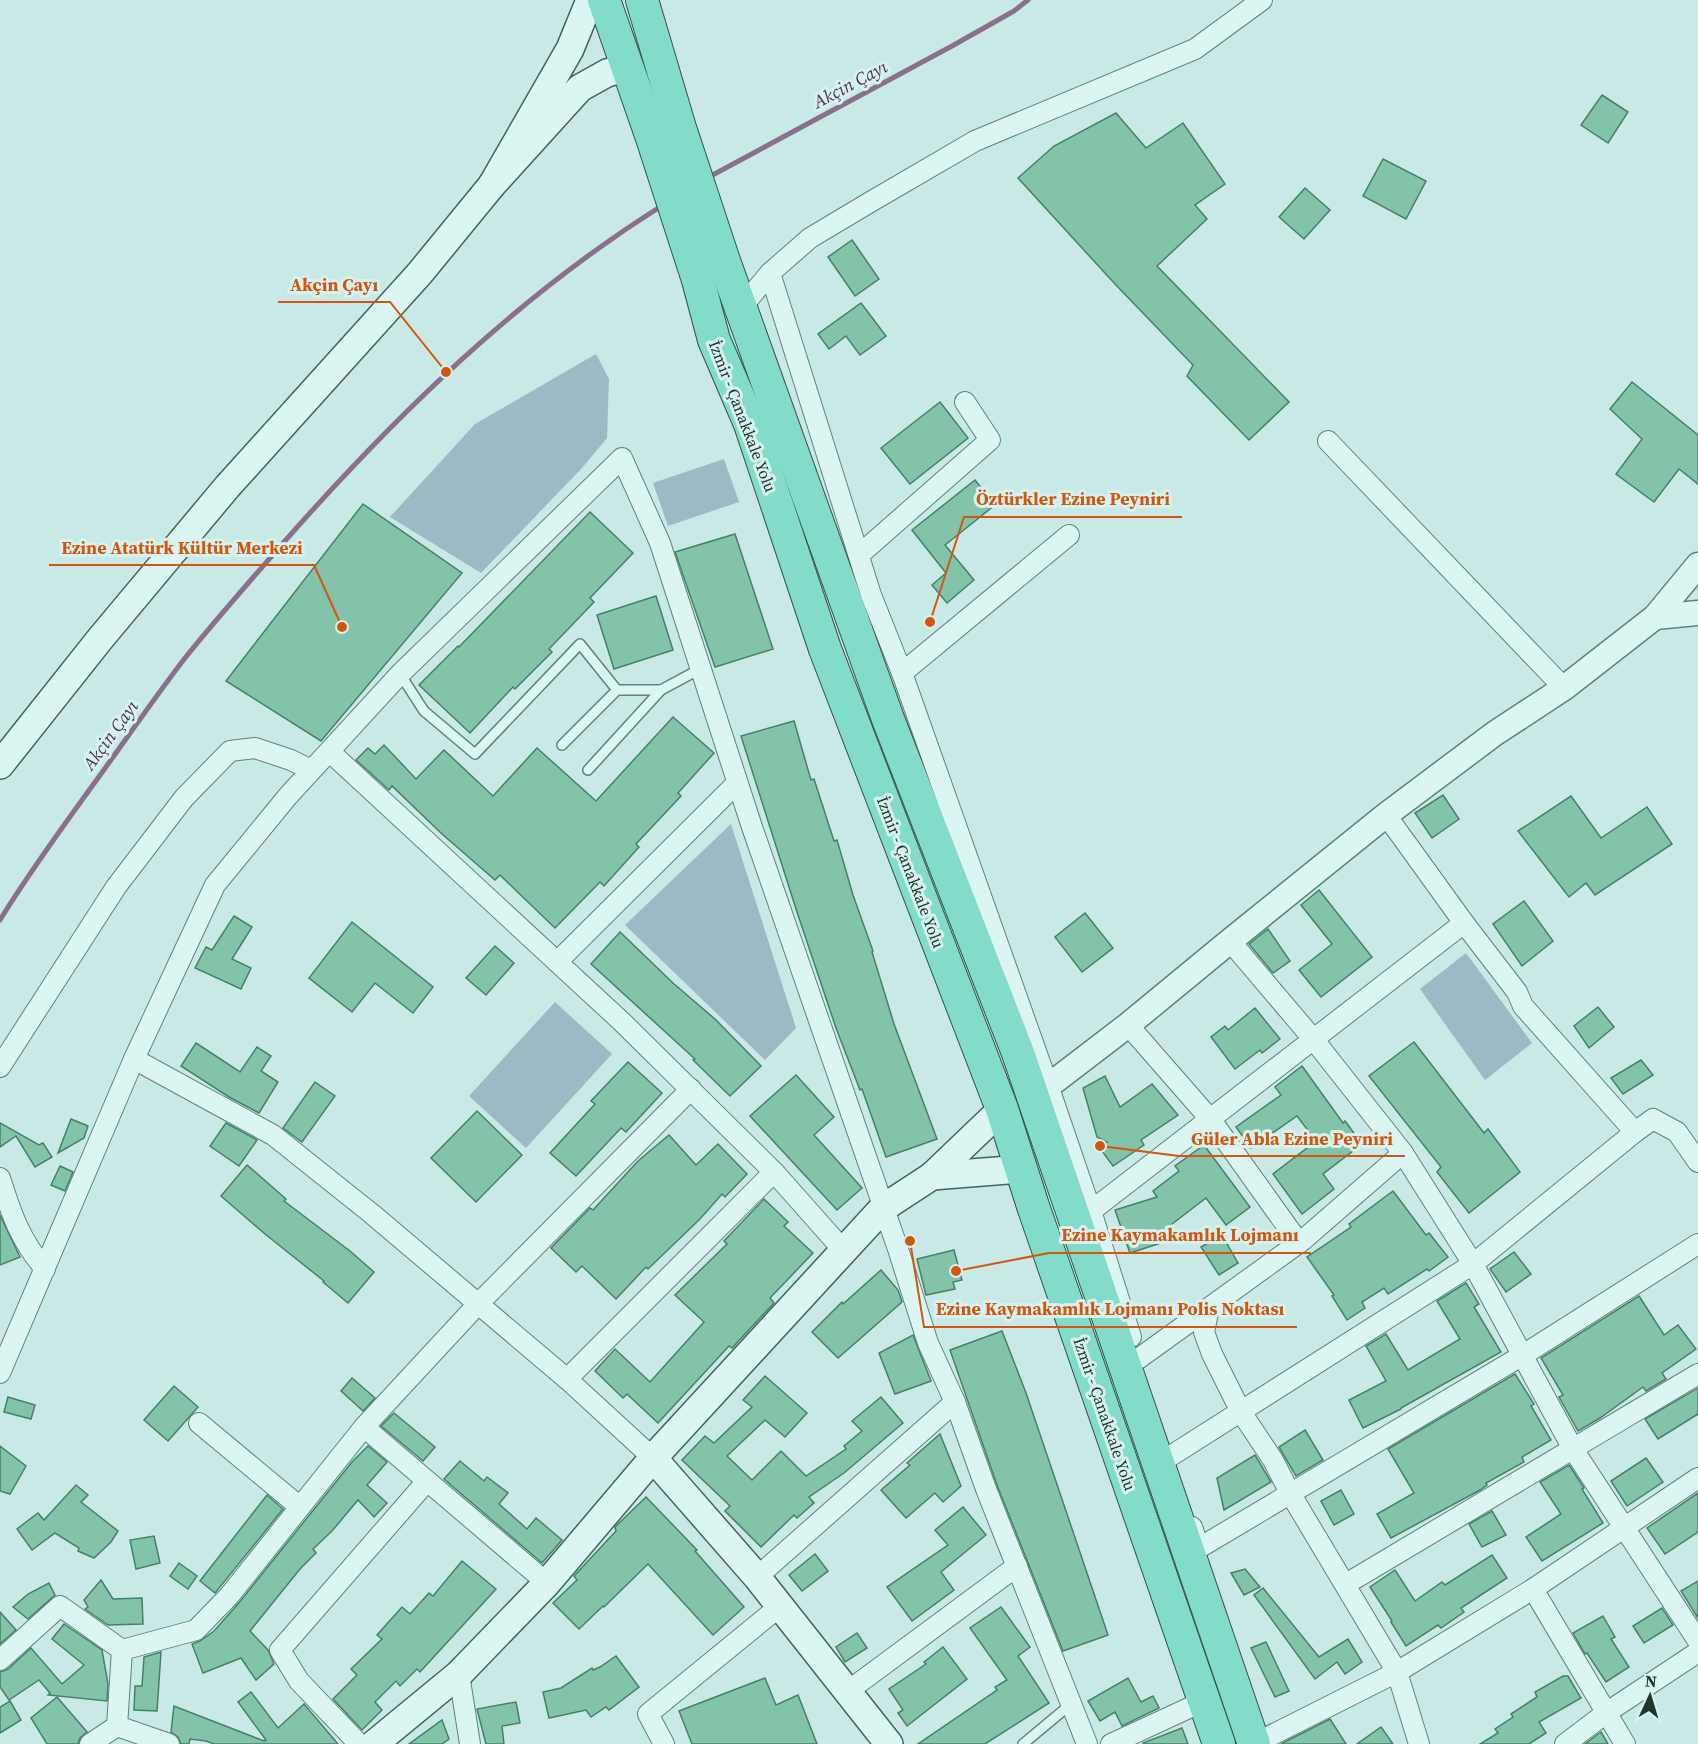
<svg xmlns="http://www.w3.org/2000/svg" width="1698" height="1744" font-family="'Source Serif 4',serif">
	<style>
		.green { fill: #9cbac6 }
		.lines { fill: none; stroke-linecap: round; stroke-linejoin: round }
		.stream { stroke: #8a708b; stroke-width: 5 }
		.building { fill: #82c3a9; stroke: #478068; stroke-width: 1.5 }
		.service-casing { stroke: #5f8379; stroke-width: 12 }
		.minor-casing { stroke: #5f8379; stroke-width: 22 }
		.tertiary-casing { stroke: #5f8379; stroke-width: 27 }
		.secondary-casing { stroke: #42655a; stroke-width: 30 }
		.trunk-casing { stroke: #325247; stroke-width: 34 }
		.service { stroke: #daf5f2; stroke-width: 9 }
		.minor { stroke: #daf5f2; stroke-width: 20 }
		.tertiary { stroke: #daf5f2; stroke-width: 24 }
		.secondary { stroke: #daf5f2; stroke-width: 27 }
		.trunk { stroke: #83dcc9; stroke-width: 32 }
		.labels { text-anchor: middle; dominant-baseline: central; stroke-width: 6; stroke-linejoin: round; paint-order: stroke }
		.street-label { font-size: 16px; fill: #21352e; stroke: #d6f2ef }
		.water-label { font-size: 18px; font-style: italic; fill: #53324f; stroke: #d6f2ef }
		.leader { fill: none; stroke: #d4550f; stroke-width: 2 }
		.callout-dot { fill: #d4550f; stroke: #d6f2ef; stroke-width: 2 }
		.callout-label { font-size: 18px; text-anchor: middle; font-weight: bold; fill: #d4550f; stroke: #d6f2ef; stroke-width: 6; stroke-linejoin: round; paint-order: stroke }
	</style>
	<rect width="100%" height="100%" fill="#c8e9e6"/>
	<g class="green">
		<polygon points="596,354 609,379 607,438 582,468 481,573 390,517 475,424"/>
		<polygon points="724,459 739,502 668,526 653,483"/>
		<polygon points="731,824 796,1028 765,1060 625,925"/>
		<polygon points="1466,953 1532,1043 1485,1080 1420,989"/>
		<polygon points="555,1002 612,1054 526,1148 469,1096"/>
	</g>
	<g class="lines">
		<g class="stream">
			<polyline points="707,178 952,46 1014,11 1028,0"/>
			<path d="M 0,920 C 30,871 64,825 98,778 C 127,738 155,697 185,658 C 217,618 251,580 284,542 C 397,414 518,296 663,205"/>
		</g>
	</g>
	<g class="building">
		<polygon points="1602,95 1628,112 1608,143 1581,125"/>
		<polygon points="1116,113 1146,148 1183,123 1225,184 1195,205 1207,219 1157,266 1289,402 1249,440 1187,376 1193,365 1115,284 1018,178 1054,146"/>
		<polygon points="1383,159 1426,181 1406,219 1363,196"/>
		<polygon points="1305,188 1330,210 1304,239 1279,217"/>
		<polygon points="852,240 879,279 855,296 828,257"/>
		<polygon points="861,303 886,336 860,355 846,336 829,349 818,334"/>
		<polygon points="1632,382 1698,435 1698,484 1679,469 1654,502 1616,474 1642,439 1610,409"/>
		<polygon points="940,402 968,438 910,484 881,448"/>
		<polygon points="975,480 995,505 945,545 974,580 947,603 932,585 946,573 912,530"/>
		<polygon points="363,504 462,573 321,741 226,681"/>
		<polygon points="590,512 633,553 590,598 594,602 549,649 552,652 515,689 513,687 470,733 419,685 458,646 459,647"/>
		<polygon points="735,534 773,649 715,667 675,552"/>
		<polygon points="656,596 673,650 614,669 597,615"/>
		<polygon points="673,717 714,753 678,793 681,796 636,844 639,847 604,886 600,882 555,928 500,875 495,880 442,834 392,786 389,790 356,760 368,748 375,754 384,745 416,779 444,750 493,796 537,748 596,801"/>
		<polygon points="794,721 811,780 814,779 834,841 837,840 853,895 873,951 872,952 894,1024 937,1139 886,1157 862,1089 860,1090 836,1028 797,912 741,736"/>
		<polygon points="1443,795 1459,819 1432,838 1415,813"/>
		<polygon points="1571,796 1601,838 1647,807 1672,844 1595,895 1586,883 1569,897 1518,831"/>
		<polygon points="1319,890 1372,957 1321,997 1299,970 1332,944 1301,905"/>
		<polygon points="1524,901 1553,941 1522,966 1493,924"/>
		<polygon points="1085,913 1113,948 1082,972 1055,937"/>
		<polygon points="234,916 252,927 232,959 251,968 241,989 195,968 206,947 212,950"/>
		<polygon points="352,922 433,987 413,1013 375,983 352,1012 309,978"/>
		<polygon points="1268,929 1290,961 1273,973 1249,944"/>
		<polygon points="620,932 673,983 716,1020 761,1066 730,1096 693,1060 695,1059 591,964"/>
		<polygon points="495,946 514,963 486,995 466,978"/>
		<polygon points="1598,1007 1614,1027 1589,1048 1574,1026"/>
		<polygon points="1255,1008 1280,1039 1262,1053 1260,1050 1235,1069 1211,1037 1225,1026 1228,1030"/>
		<polygon points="1414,1042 1484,1133 1488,1129 1520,1172 1469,1213 1437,1172 1441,1167 1369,1076"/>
		<polygon points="196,1043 240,1072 257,1047 271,1056 261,1071 278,1082 259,1113 229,1097 181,1066"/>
		<polygon points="1641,1060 1653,1075 1623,1094 1611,1078"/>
		<polygon points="628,1062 662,1093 626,1132 621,1128 576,1176 550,1153 595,1104 591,1101"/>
		<polygon points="1302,1066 1343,1123 1345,1121 1362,1144 1323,1174 1334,1189 1302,1214 1273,1174 1316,1141 1297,1116 1251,1148 1236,1127 1281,1095 1275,1087"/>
		<polygon points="796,1075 834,1117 814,1135 862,1188 837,1210 750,1116"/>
		<polygon points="1105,1076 1120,1107 1152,1084 1178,1115 1141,1140 1144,1145 1113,1166 1099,1147 1107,1142 1097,1137 1083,1088"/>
		<polygon points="315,1082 335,1096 302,1142 283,1128"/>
		<polygon points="477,1111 522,1155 476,1202 431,1158"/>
		<polygon points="71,1119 88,1126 84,1138 58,1153"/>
		<polygon points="0,1123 39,1145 43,1143 52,1157 35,1167 16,1136 0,1147"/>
		<polygon points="226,1123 257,1140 239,1166 210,1146"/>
		<polygon points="669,1135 696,1165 718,1144 747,1174 725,1197 722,1194 700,1219 648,1269 646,1267 616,1299 582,1266 576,1272 551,1248 590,1208 593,1210 638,1161"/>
		<polygon points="1204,1145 1250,1207 1226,1225 1206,1198 1163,1231 1167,1241 1130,1253 1115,1210 1157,1197 1153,1191 1179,1171 1175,1166"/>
		<polygon points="247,1165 286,1199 284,1201 350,1251 374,1272 348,1303 323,1282 324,1281 265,1234 221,1196"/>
		<polygon points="60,1166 73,1172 65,1191 51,1185"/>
		<polygon points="1393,1191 1426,1235 1429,1233 1448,1257 1429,1271 1427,1269 1388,1294 1384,1288 1362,1302 1365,1308 1347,1320 1332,1296 1334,1295 1307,1257 1351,1227 1349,1224"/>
		<polygon points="764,1199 788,1222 784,1226 813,1253 770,1298 774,1303 732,1348 729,1346 658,1423 627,1394 623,1398 595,1371 615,1349 650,1382 704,1322 675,1295 727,1244 724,1241"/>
		<polygon points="0,1215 20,1257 0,1265"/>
		<polygon points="1222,1235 1238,1263 1219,1275 1201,1247"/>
		<polygon points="954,1250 962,1280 953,1282 955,1289 926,1295 917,1259"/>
		<polygon points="1514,1252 1531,1274 1506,1292 1490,1269"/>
		<polygon points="881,1270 898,1290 902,1302 838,1358 812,1332 842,1302 843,1304"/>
		<polygon points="1466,1283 1479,1304 1474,1307 1501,1352 1401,1408 1401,1409 1363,1428 1349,1400 1386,1381 1366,1346 1386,1334 1408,1370 1460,1339 1437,1301"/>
		<polygon points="1639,1296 1664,1335 1678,1325 1696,1349 1662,1373 1666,1379 1646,1391 1643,1387 1600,1418 1578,1431 1559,1397 1563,1395 1541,1358"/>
		<polygon points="1002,1331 1026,1393 1108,1635 1063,1651 997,1485 950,1350"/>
		<polygon points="913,1335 931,1381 895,1394 879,1353"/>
		<polygon points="1515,1374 1534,1404 1531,1406 1551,1440 1522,1457 1524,1462 1486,1483 1487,1485 1480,1490 1391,1538 1377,1514 1414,1493 1388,1449"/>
		<polygon points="765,1376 807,1413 785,1437 765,1420 727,1456 752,1480 781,1451 806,1476 846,1449 844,1446 862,1431 852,1421 881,1397 903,1423 844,1473 809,1497 814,1503 797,1518 794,1515 761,1547 725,1511 730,1506 682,1460 705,1436 714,1443 752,1407 743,1400"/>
		<polygon points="352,1378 375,1398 363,1411 341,1391"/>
		<polygon points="174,1386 198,1407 168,1441 144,1420"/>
		<polygon points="1698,1388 1698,1414 1658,1439 1645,1419"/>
		<polygon points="8,1397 35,1405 31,1419 4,1412"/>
		<polygon points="394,1413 435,1447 423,1461 381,1426"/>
		<polygon points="1305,1430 1323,1460 1296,1476 1279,1447"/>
		<polygon points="940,1434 961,1486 943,1502 935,1493 906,1518 881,1490 910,1465 907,1463"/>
		<polygon points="0,1446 26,1466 10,1494 0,1491"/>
		<polygon points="368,1446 387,1462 367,1485 387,1503 374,1517 358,1500 332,1531 313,1549 316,1553 300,1569 250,1631 268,1650 274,1664 256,1680 241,1658 203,1673 192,1644 200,1641 214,1631 238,1604 352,1462"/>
		<polygon points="1255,1455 1271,1482 1224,1510 1217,1478"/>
		<polygon points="1646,1458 1663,1482 1627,1506 1611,1481"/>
		<polygon points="460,1461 484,1481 487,1477 508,1493 499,1504 527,1529 536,1518 562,1540 542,1563 444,1479"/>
		<polygon points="1569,1465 1584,1488 1582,1489 1603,1523 1542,1561 1526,1537 1561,1514 1540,1482"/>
		<polygon points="76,1485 88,1495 81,1502 118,1531 111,1542 94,1558 78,1551 79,1548 55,1533 32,1550 17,1529 38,1513 44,1520"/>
		<polygon points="1341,1490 1354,1514 1334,1525 1321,1501"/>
		<polygon points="1698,1493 1698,1532 1665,1554 1647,1528"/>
		<polygon points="267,1495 283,1509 215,1593 200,1581"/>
		<polygon points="646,1497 697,1550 695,1551 744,1607 713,1635 648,1564 604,1607 603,1606 579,1629 553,1603 577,1580 574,1576 616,1531 615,1527"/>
		<polygon points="963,1507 986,1535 941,1572 954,1590 912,1621 887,1587 948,1545 935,1530"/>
		<polygon points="1492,1511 1506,1535 1482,1547 1469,1524"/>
		<polygon points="154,1536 160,1563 136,1569 130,1540"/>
		<polygon points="815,1554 828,1571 802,1591 789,1575"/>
		<polygon points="1492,1555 1507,1578 1461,1608 1464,1612 1441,1628 1438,1625 1406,1646 1391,1622 1392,1621 1370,1587 1395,1570 1415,1601 1442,1582 1445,1585"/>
		<polygon points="462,1561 496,1589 420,1672 417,1669 400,1686 396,1681 375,1702 382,1710 362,1730 333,1699 357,1675 351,1669 382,1639 377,1635 402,1607 410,1614 429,1593 433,1596"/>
		<polygon points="179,1563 197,1576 188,1589 170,1576"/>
		<polygon points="1245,1569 1260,1587 1244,1595 1231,1573"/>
		<polygon points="101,1580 113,1599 142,1598 143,1624 108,1625 85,1609 88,1607 84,1600"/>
		<polygon points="1698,1581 1698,1618 1681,1591"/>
		<polygon points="49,1583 55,1595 28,1619 13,1607 28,1594"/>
		<polygon points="1263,1588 1319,1657 1348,1639 1362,1662 1345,1674 1337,1662 1315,1679 1254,1595"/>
		<polygon points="1001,1607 1030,1647 1018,1656 1049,1703 985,1744 918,1744 997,1690 995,1687 1007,1680 970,1628"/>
		<polygon points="1662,1608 1673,1625 1644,1643 1633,1626"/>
		<polygon points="0,1612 16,1630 0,1644"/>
		<polygon points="1603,1616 1615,1637 1611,1639 1629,1667 1606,1682 1587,1653 1585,1654 1573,1633"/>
		<polygon points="64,1624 102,1650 108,1684 107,1701 48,1695 50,1693 39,1680 9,1700 0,1687 0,1672 8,1669 31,1648 62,1684 84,1665 52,1639"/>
		<polygon points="857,1633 867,1648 845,1662 836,1647"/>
		<polygon points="1266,1642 1289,1691 1275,1697 1251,1648"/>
		<polygon points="943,1647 967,1679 907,1726 898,1713 903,1710 889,1689 926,1664 924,1662"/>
		<polygon points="161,1652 157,1711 134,1710 135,1686 142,1686 144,1657"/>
		<polygon points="616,1656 639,1687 609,1710 606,1707 591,1717 586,1710 549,1718 543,1692 561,1688 592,1668 593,1670 600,1667"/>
		<polygon points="1563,1676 1568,1676 1581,1698 1539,1722 1546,1733 1529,1744 1480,1744 1498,1733 1495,1729 1513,1717 1511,1714 1537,1697 1535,1692"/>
		<polygon points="765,1678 776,1705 798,1695 817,1744 692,1744 679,1711"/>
		<polygon points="1128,1678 1141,1702 1153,1696 1159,1708 1122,1726 1115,1712 1100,1721 1088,1701"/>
		<polygon points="251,1692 278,1728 304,1704 338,1744 214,1744 206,1741 190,1739 189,1744 181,1744 178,1737 171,1732 174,1706 264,1741 266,1740 238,1702"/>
		<polygon points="57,1697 87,1732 80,1738 78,1744 47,1744 31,1718"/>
		<polygon points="10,1701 21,1720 0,1733 0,1707"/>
		<polygon points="516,1702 520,1723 502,1726 504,1744 486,1744 477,1709"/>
		<polygon points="1330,1719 1346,1744 1281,1744"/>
		<polygon points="442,1720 449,1739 442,1744 409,1744"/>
		<polygon points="1381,1727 1393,1744 1357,1744"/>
		<polygon points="1182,1728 1188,1744 1144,1744 1143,1743"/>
		<polygon points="1601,1732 1608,1744 1585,1744"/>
	</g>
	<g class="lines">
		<g class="service-casing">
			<g id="service">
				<polyline points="400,674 424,711 475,754 580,644 617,690 661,690 700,669"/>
				<polyline points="562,745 617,690"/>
				<polyline points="588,770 661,690"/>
				<polyline points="1023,1744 1071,1704"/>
			</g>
		</g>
		<g class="minor-casing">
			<g id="minor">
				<polyline points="770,273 871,595 902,673 1048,1085 1091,1211 1131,1337"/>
				<polyline points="741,308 770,273 810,238 872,201 975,141 1195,49 1262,0"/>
				<polyline points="1328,441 1564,688"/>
				<polyline points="859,555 990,440 965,402"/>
				<polyline points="902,673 1069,535"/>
				<polyline points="330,752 621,1021 774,1172 844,1251"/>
				<polyline points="1464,923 1517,992 1523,1006 1635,1132"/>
				<polyline points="1230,941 1314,1040 1403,1153 1473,1264 1573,1449 1698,1641"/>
				<polyline points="557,962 737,783"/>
				<polyline points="1128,1025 1211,1120 1299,1243"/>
				<polyline points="134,1059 273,1135 372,1214 567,1379 653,1458"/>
				<polyline points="0,1067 116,887 184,798 230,751 255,748 291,760 311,770"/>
				<path d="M 0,1178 C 11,1213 20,1240 45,1269"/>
				<polyline points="1091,1211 1464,923 1386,815"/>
				<polyline points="1209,1308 1204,1332 1212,1354 1241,1412 1273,1460 1290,1493 1397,1672 1419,1744"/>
				<polyline points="1138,1359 1303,1240 1403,1153"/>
				<polyline points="0,1373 134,1059 215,885 288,796 400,674 622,458 660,543 751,824 898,1249 928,1343 955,1402 986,1489 1087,1744"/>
				<polyline points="567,1379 774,1172"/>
				<polyline points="199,1423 300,1507"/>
				<polyline points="364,1427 547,1583"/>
				<polyline points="1169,1457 1473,1264 1635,1132 1653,1119 1677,1132 1698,1162"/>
				<polyline points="1192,1527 1199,1548 1523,1355 1698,1244"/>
				<polyline points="757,1577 955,1402"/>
				<polyline points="1346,1584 1698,1374"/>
				<polyline points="1533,1589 1625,1744"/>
				<polyline points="0,1660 60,1606 122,1650"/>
				<polyline points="459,1674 470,1744"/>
				<polyline points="848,1691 1017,1566"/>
				<polyline points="117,1726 169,1744"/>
				<polyline points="90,1744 117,1726 122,1650 196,1630 229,1596 364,1427 478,1304 691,1089"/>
				<polyline points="359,1744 299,1681 280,1650 427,1481"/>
				<polyline points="664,1744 648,1714 779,1607"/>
				<polyline points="1111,1744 1204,1701"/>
				<polyline points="1254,1744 1397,1672 1533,1589 1698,1478"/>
				<polyline points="1565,1744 1606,1713 1698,1652"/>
			</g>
		</g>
		<g class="tertiary-casing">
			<g id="tertiary">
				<polyline points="1655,617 1698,613"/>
				<polyline points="1034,1097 1128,1025 1230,941 1386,815 1494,734 1564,688 1655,617 1698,565"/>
			</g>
		</g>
		<g class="secondary-casing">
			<g id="secondary">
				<polyline points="590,0 570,49 492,185 580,88 607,73 628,67"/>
				<polyline points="0,765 100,639 227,487 420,273 492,185"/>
				<polyline points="932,1176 1021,1169"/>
				<polyline points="653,1458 757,1577 889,1744"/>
				<polyline points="374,1744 459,1674 547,1583 653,1458 883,1208 932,1176 1002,1109"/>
			</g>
		</g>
		<g class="trunk-casing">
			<g id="trunk">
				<polyline points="604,0 652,138 698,280 714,340 750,424 825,649 1002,1109 1033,1206 1219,1744"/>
				<polyline points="642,0 680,128 724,261 888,719 1018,1053 1254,1744"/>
			</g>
		</g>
		<use href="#service" class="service"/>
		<use href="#minor" class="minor"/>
		<use href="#tertiary" class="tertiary"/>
		<use href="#secondary" class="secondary"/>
		<use href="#trunk" class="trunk"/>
	</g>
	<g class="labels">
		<g class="street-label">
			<text transform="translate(743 416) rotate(69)">İzmir - Çanakkale Yolu</text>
			<text transform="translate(911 872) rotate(69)">İzmir - Çanakkale Yolu</text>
			<text transform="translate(1105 1414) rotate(71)">İzmir - Çanakkale Yolu</text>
		</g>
		<g class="water-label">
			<text transform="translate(850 84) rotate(-28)">Akçin Çayı</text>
			<text transform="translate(110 735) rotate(-54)">Akçin Çayı</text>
		</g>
	</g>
	<path class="leader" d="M446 372L390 302H278M930 622L964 517H1182M342 627L314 565H49M1100 1146L1179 1156H1405M956 1271L1049 1253H1311M910 1241L924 1327H1297"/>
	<g class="callout-dot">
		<circle cx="446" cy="372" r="6"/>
		<circle cx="930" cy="622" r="6"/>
		<circle cx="342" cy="627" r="6"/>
		<circle cx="1100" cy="1146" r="6"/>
		<circle cx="956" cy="1271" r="6"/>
		<circle cx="910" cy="1241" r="6"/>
	</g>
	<g class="callout-label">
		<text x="334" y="291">Akçin Çayı</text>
		<text x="1073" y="505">Öztürkler Ezine Peyniri</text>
		<text x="182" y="554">Ezine Atatürk Kültür Merkezi</text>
		<text x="1292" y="1145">Güler Abla Ezine Peyniri</text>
		<text x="1180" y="1241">Ezine Kaymakamlık Lojmanı</text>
		<text x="1110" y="1315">Ezine Kaymakamlık Lojmanı Polis Noktası</text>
	</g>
	<g transform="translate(1650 1696) rotate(4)" stroke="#d6f2ef" stroke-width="4.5" paint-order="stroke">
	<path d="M0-4.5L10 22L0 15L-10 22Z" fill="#21352e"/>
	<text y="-9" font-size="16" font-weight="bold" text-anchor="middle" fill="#21352e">N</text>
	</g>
</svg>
